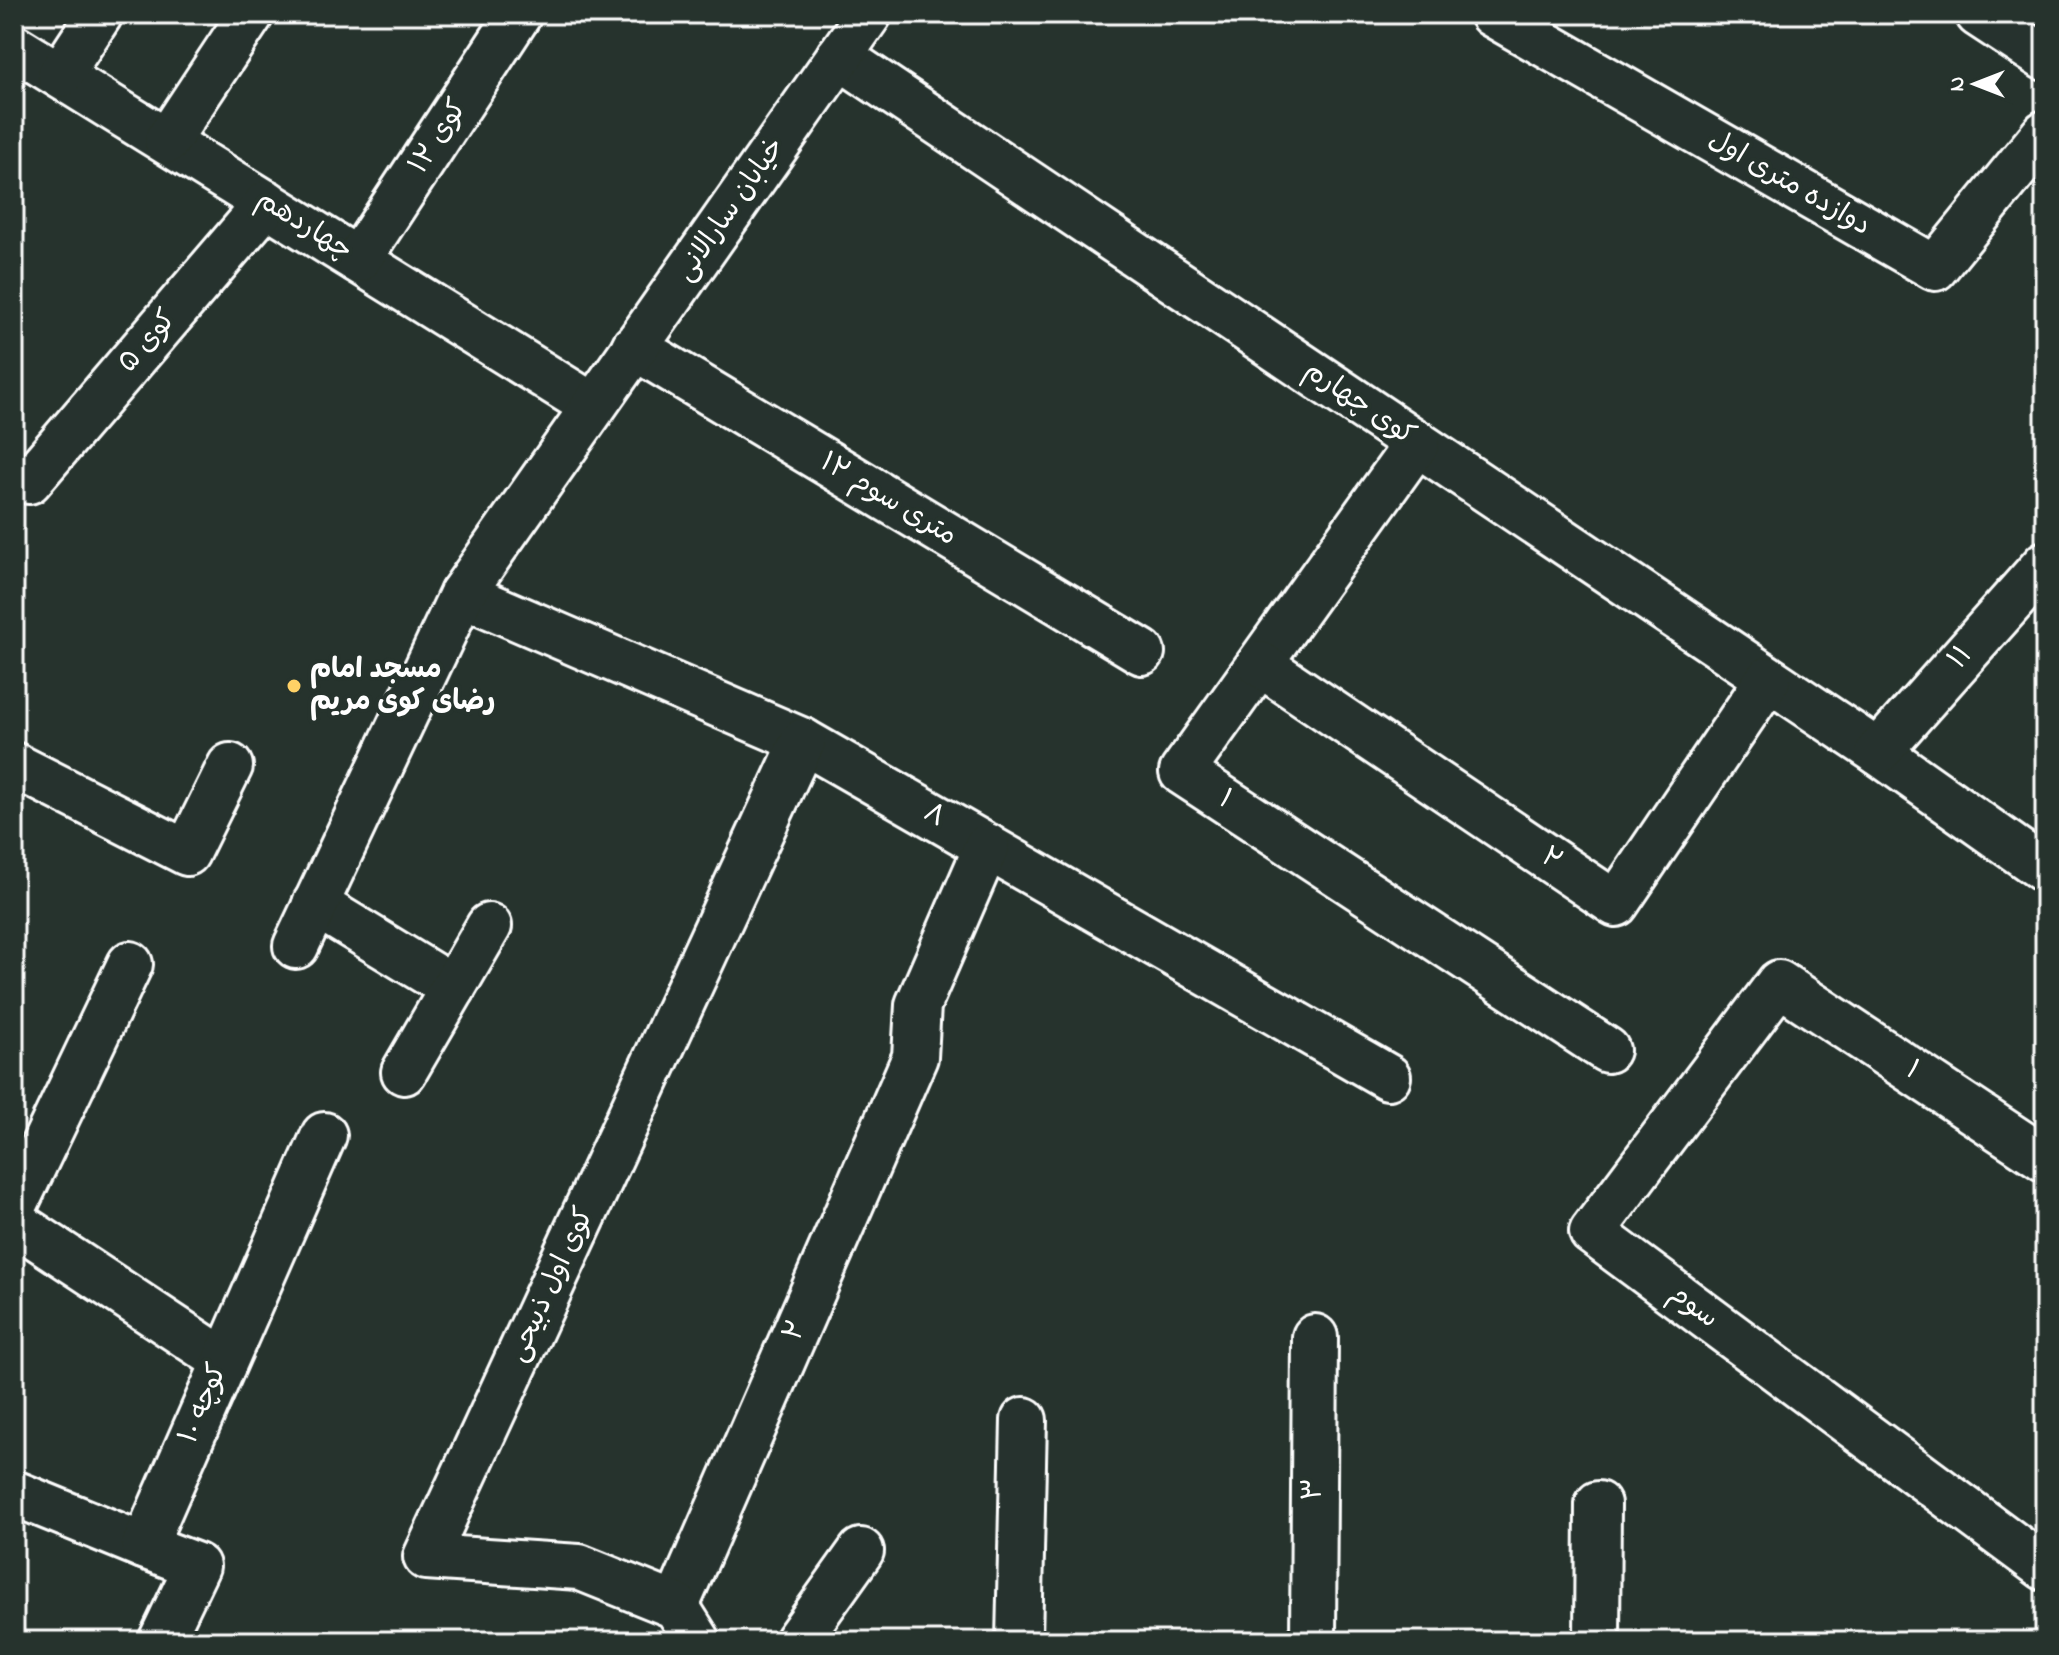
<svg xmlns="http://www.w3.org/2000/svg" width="2059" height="1655" font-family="'Indie Flower','Playpen Sans Arabic',sans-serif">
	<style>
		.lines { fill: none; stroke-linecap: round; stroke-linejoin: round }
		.minor-casing { stroke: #fff; stroke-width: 50 }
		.minor { stroke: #26332d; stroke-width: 44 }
		.poi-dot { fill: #ffd166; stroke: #26332d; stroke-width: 3 }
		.labels { text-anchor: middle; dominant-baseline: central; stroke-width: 8; stroke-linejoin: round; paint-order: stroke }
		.street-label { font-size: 28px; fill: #fff; stroke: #26332d }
		.poi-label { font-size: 28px; font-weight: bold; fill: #fff; stroke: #26332d; text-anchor: start }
	</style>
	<rect width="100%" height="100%" fill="#26332d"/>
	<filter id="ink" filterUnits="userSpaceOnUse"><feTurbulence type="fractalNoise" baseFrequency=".0125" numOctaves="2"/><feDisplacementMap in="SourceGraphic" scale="16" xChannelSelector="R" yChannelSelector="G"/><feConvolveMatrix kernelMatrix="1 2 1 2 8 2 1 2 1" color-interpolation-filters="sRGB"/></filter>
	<g filter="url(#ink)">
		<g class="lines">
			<g class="minor-casing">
				<g id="minor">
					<polyline points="1492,14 1935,268 2045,133"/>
					<polyline points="1978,14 2045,58"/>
					<polyline points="14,47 593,406"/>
					<polyline points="839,56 1878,752 2045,870"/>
					<polyline points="60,75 100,14"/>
					<polyline points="167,141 251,14"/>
					<polyline points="358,260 519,14"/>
					<polyline points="634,347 1142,652"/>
					<polyline points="1417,443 1182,772 1607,1050"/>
					<polyline points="29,481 267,203"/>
					<polyline points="462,594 803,741 1388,1077"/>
					<polyline points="1260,664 1616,904 1768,679"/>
					<polyline points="1878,752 2045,564"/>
					<polyline points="14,765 187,853 230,766"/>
					<polyline points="315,904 453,988"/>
					<polyline points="296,946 462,594 869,14"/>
					<polyline points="404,1072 489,926"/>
					<polyline points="2045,1159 1779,983 1592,1232 2045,1568"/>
					<polyline points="14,1207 130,964"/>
					<polyline points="14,1222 223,1360"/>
					<polyline points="14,1493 144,1546"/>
					<polyline points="676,1606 915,1057 918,1005 987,846"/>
					<polyline points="161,1641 197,1566 144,1546 324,1135"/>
					<polyline points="698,1641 676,1606 579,1567 426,1557 803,741"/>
					<polyline points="797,1641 861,1551"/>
					<polyline points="1019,1641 1024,1420"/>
					<polyline points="1313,1641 1315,1337"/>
					<polyline points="1597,1641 1598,1504"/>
				</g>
			</g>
			<use href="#minor" class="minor"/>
		</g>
	</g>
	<circle class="poi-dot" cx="294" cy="686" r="8"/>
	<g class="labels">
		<g class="street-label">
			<text transform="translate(439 137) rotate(-57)">کوی ۱۲</text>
			<text transform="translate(1789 184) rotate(30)">دوازده متری اول</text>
			<text transform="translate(731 210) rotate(-55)">خیابان سارالانی</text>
			<text transform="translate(304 226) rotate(32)">چهاردهم</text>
			<text transform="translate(148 342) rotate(-49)">کوی ۵</text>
			<text transform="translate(1359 404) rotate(34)">کوی چهارم</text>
			<text transform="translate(888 500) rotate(31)">۱۲ متری سوم</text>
			<text transform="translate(1961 658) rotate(-48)">۱۱</text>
			<text transform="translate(1225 800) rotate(33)">۱</text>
			<text transform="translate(934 816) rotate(30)">۸</text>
			<text transform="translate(1551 860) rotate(34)">۲</text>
			<text transform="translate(1912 1071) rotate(34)">۱</text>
			<text transform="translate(552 1285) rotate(-65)">کوی اول ذبیحی</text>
			<text transform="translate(1693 1307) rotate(37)">سوم</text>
			<text transform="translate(796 1331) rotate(-66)">۲</text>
			<text transform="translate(204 1404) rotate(-67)">کوچه ۱۰</text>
			<text transform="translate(1314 1489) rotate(-90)">۳</text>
		</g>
		<g class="poi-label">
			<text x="310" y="670">مسجد امام<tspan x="310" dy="32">رضای کوی مریم</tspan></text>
		</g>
	</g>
	<rect width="2059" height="1655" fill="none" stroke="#26332d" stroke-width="48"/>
	<rect x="24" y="24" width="2011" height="1607" fill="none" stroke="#fff" stroke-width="3" filter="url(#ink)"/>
	<g transform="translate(1975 84) rotate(270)" stroke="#26332d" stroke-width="6" paint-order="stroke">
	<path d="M0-6L14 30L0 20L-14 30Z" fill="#ffffff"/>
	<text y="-12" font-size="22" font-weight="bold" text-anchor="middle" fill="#ffffff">N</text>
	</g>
</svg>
